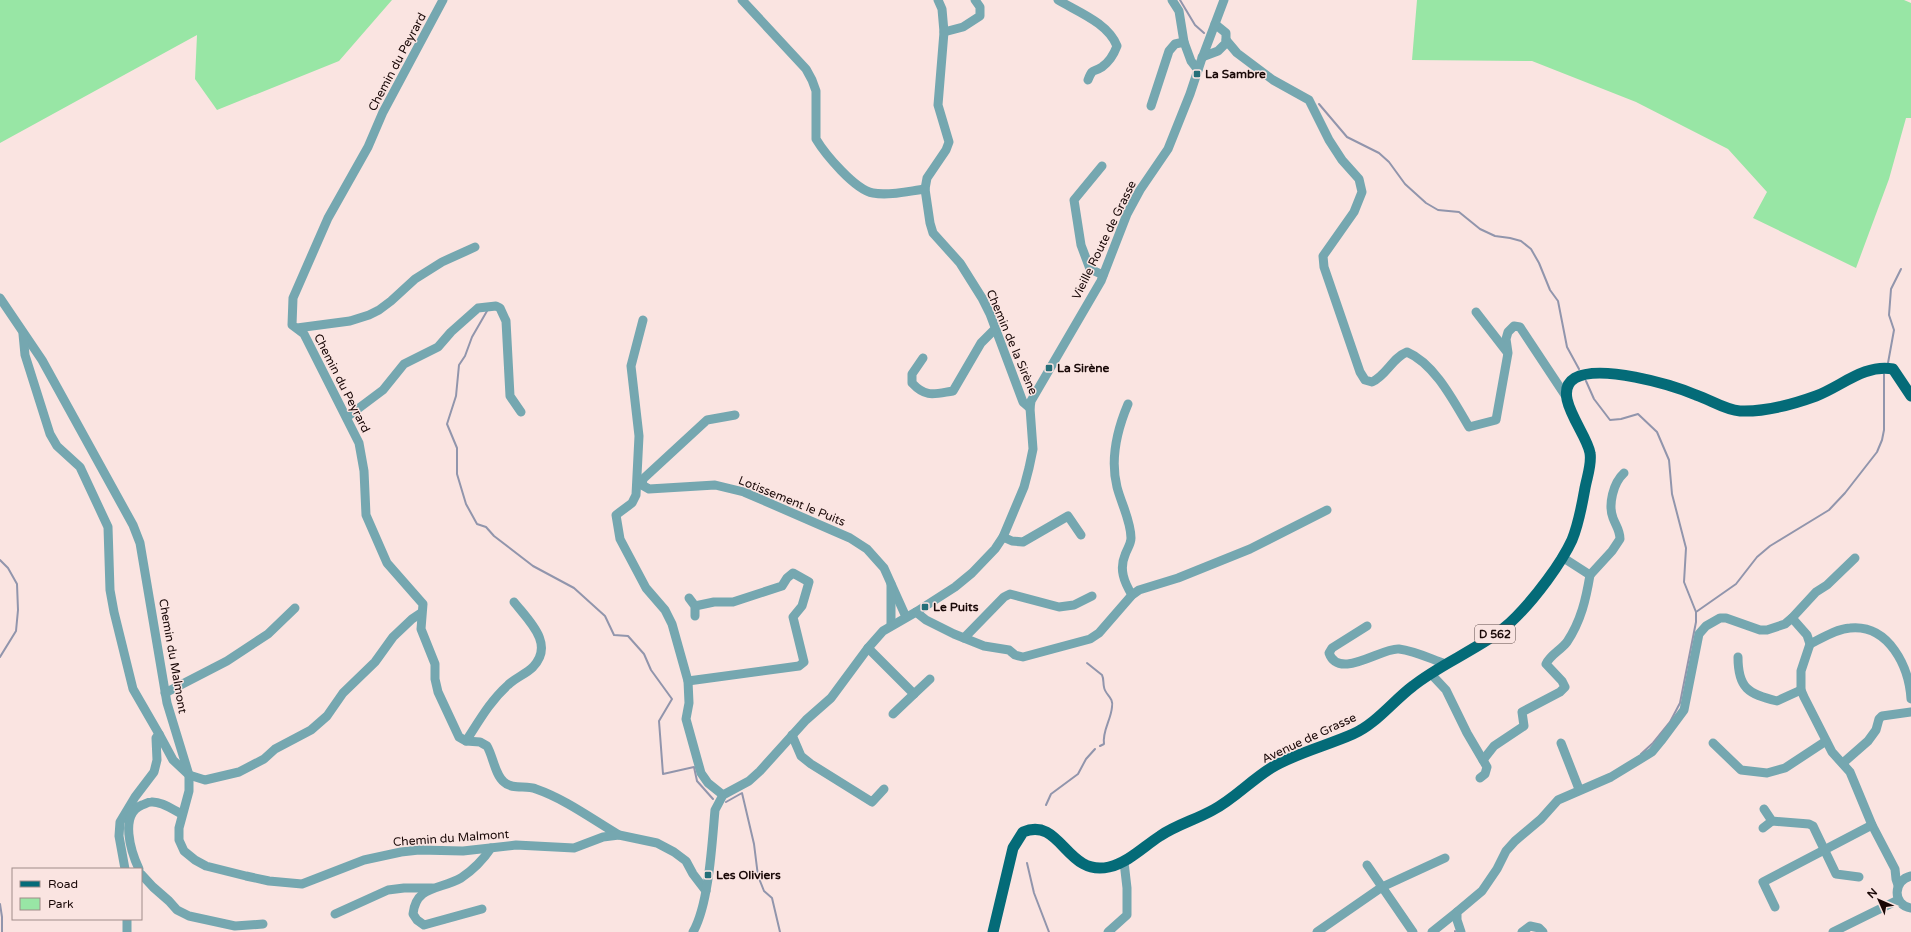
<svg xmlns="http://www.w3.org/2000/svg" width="1911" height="932" font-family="'Varela Round',sans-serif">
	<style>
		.green { fill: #98e6a5 }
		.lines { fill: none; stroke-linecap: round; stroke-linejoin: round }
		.stream { stroke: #9195ac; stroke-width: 2 }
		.minor { stroke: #75a7b0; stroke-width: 9 }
		.major { stroke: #046b78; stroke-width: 11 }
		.poi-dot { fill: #256e78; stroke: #fae4e1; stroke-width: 1.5 }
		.labels { text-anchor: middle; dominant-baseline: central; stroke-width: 3; stroke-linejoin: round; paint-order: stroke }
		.shield { fill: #fae4e1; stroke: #5c4a48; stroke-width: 1 }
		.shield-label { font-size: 11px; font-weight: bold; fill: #190807 }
		.street-label { font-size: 12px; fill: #190807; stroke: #fae4e1 }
		.poi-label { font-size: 12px; font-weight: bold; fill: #190807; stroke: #fae4e1; text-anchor: start }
	</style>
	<rect width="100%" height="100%" fill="#fae4e1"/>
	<g class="green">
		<polygon points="0,0 392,0 339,61 217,110 195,79 197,35 0,143"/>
		<polygon points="1417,0 1904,0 1911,3 1911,118 1906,118 1889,179 1856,268 1753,218 1767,192 1728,149 1636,102 1532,61 1412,60"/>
	</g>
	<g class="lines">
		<g class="stream">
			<polyline points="1180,0 1195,25 1204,33"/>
			<polyline points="1319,104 1347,137 1379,153 1389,162 1405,184 1426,203 1438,210 1459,212 1480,229 1495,236 1510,238 1521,241 1531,249 1539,263 1550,290 1558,301 1567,347 1579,369"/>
			<polyline points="487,311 472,337 465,356 459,365 456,396 447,424 457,448 457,474 466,504 477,524 486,527 494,536 533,566 574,588 605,616 614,635 628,636 644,654 651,670 672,699 659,721 663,774 694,767 697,781 713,799"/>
			<polyline points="1888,363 1894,330 1889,315 1891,289 1901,269"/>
			<polyline points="1586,381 1594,399 1610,420 1621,419 1638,414 1657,432 1669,460 1672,494 1686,548 1684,582 1696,612 1696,622 1680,703 1670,722 1653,743 1641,754"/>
			<polyline points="0,560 8,568 17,584 18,610 16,631 0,657"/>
			<polyline points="1696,612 1736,584 1757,557 1770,546 1829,510 1845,493 1877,452 1882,440 1884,430 1884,374"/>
			<path d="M 1087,663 L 1102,675 C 1104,679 1103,683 1104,687 C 1105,695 1114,697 1112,707 C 1111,720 1102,731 1104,744 L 1100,746"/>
			<polyline points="726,802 742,793 754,844 758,876 764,891 772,898 780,932"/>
			<polyline points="1046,805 1051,794 1078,774 1086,759 1095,749"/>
			<polyline points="1027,863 1034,893 1049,932"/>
			<polyline points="0,904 2,917 2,932"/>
			<polyline points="1455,931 1455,932"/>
		</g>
		<g class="minor">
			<path d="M 443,0 L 383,112 L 368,147 L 328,218 L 293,298 L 292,325 L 304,334 L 359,443 L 364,471 L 366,515 L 387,563 L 423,604 L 421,629 L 435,664 L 435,679 L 438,692 L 459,737 L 466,741 L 480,742 L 487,746 C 493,756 495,775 504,782 C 512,790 526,785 536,789 C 565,799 592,819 619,835"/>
			<path d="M 742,0 L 806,69 L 812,80 L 816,91 L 816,139 C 825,154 855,190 873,193 C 889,196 909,191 925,189 L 930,223 L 933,233 L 960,263 L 982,298 L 990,314 L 1023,402 L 1030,408"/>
			<path d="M 1058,0 C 1078,12 1108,23 1117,46 C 1114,54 1109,62 1102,67 C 1093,73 1093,67 1088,80"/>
			<polyline points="1172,0 1179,11 1184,42"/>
			<polyline points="944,32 963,27 980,16 980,7 975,0"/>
			<path d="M 1226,40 L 1237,53 L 1273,80 L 1309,100 L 1329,140 L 1342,160 L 1359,179 L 1362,192 L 1354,212 L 1323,256 L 1324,267 L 1360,372 L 1365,380 L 1372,382 C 1387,375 1392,358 1407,352 C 1435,364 1454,402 1469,427 L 1496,420 L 1508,353 L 1506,339 L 1508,332 L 1514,326 L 1520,327 L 1565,395"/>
			<polyline points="1202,57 1218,51 1226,43 1226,33 1215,24"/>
			<polyline points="1151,106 1169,51 1175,44 1184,42 1191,61 1198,70"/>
			<polyline points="1102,166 1074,200 1081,245 1090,269 1103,275"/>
			<polyline points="925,189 927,178 946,150 949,142 938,105 944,32 942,9 938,0"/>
			<polyline points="0,298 42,360 133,525 140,543 167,703 189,775 189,791 179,828 179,840 184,851 195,860 206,866 246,876 269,881 302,884 364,860 401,852 419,850 463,851 516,845 574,848 603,837 619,835 657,843 674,852 686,861 693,874 706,891"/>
			<polyline points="1476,312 1507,352"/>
			<polyline points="643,320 631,366 639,436 636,495 632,503 616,515 620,539 646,588 665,610 672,624 688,681 689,703 686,719 701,773 708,783 723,795"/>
			<polyline points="297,328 350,321 369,315 379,310 391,301 415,279 442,262 475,247"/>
			<polyline points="23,334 25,355 50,434 57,446 80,467 108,527 110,590 114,612 133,689 159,734"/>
			<path d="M 923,358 L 912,374 L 912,383 C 926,398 934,394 953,391 L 981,343 L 995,329"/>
			<path d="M 1128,404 C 1117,430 1110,459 1117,487 C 1121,503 1131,521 1131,538 C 1131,544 1127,549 1125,555 C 1119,569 1124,582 1132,595"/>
			<polyline points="735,415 707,420 643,479 642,485 649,489 715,485 744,492 850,538 867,549 884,568 906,617"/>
			<polyline points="347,417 383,390 404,364 438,347 451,332 478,308 496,306 500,308 506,321 510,396 521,412"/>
			<polyline points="1003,537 1012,541 1023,542 1068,516 1081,535"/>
			<path d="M 1590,575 L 1612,551 L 1620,539 C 1620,530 1616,526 1613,518 C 1608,505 1613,483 1624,473"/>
			<polyline points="891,584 891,625"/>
			<polyline points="689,598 695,606 695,616"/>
			<polyline points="916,612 926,620 954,634 984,646 1009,650 1015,655 1023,657 1090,639 1099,633 1132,595 1139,590 1178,578 1250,549 1327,510"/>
			<polyline points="1792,618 1807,635 1810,644 1801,671 1801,690 1804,697 1832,752 1850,772 1872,825 1895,869 1896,879 1898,885"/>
			<path d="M 1367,626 L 1332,648 L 1329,653 C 1339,681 1382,647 1399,649 C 1415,651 1431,659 1446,664"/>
			<polyline points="964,638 1004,597 1010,594 1059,607 1074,605 1092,596"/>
			<path d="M 1810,644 C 1822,638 1836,629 1850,628 C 1889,624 1909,667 1911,699"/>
			<polyline points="868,648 914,694 893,714"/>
			<path d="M 1738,657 C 1738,688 1748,694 1777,701 L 1801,690"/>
			<polyline points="1431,674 1446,690 1467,733 1487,767 1485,774 1480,778"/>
			<polyline points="688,681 799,666 804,662 793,617 802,606 809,582 793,573 787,578 782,586 733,602 714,602 695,606"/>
			<polyline points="165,693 227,661 268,634 295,608"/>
			<polyline points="914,694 930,679"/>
			<polyline points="792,735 801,756 811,764 872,802 884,789"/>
			<path d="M 466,741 C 479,721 490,701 508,685 C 515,678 526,674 533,667 C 555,644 529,621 514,602"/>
			<polyline points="1561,743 1579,789"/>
			<polyline points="1713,743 1741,770 1767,773 1785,768 1826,741"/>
			<path d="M 1483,760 L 1494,746 L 1524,726 L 1522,712 L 1560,692 L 1565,687 L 1562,681 L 1546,664 C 1550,655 1561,650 1567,642 C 1581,621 1586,599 1590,575 L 1562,557"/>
			<polyline points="1843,763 1868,741 1876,730 1879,719 1882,716 1911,712"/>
			<polyline points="1764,809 1772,821 1809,824 1813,826 1836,874 1859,877"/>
			<polyline points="1763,828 1772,821"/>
			<polyline points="1367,865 1413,932"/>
			<polyline points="125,869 119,836 120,822 135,797 154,772 157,760 156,738 159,734 173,760 189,775 205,780 239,772 264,759 275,749 311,730 327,716 343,693 375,662 393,637 412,619 421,613"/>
			<path d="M 139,869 C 131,852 119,814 142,805 C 145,804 148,802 151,802 C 162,801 173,810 182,814"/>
			<polyline points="141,874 153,887 169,901 177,910 189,916 235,926 263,924"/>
			<path d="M 1911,876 C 1893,880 1892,905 1911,908"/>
			<polyline points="1775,907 1763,882 1872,825"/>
			<path d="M 482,909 L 424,925 L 417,920 L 413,914 C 416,885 440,890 461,878 C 473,870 483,860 491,848"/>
			<polyline points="335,914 388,890 404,888 432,888"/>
			<polyline points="127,932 127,919"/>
			<path d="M 693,932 C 709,904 712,843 715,810 L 723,795 L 749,781 L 760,771 L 806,720 L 831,698 L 868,648 L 883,631 L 916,612 L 955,587 L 972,573 L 995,549 L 1003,537 L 1024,487 L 1029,468 L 1033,449 L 1030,408 L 1031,401 L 1101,281 L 1127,214 L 1140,190 L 1168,149 L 1190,94 L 1201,61 L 1224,0"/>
			<polyline points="1108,932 1127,915 1127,888 1124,862"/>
			<polyline points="1317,932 1382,887 1445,858"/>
			<polyline points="1432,932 1457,912"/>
			<polyline points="1461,932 1457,920 1457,912 1482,891 1497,869 1506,851 1515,841 1541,819 1558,800 1611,777 1652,752 1661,741 1684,710 1699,634 1706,626 1720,618 1726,618 1760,630 1767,630 1785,624 1792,618 1816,592 1827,585 1855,558"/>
			<polyline points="1522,932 1530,926 1539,928 1543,932"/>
			<polyline points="1833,932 1898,900"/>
		</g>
		<path class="major" d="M 993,932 L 1013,848 L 1023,832 C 1061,816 1066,877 1109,867 C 1129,862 1143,847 1160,836 C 1176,825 1195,820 1213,810 C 1234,799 1250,781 1271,768 C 1296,753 1326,746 1353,734 C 1376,724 1393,701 1413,686 C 1444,661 1488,646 1516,617 C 1535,598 1561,564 1572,540 C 1579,523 1582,505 1585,488 C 1587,477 1592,464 1590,453 C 1587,433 1550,393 1575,378 C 1600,364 1670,384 1696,395 C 1711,400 1725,410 1740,411 C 1764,412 1794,404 1816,396 C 1842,386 1864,364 1893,369 L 1911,396"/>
	</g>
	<g class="poi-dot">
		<rect x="1193" y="70" width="8" height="8" rx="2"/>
		<rect x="1045" y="364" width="8" height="8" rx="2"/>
		<rect x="921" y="603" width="8" height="8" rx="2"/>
		<rect x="704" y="871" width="8" height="8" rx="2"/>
	</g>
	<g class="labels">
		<rect class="shield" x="1475" y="625" width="40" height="18" rx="3"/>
		<g class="shield-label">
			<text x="1495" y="634">D 562</text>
		</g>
		<g class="street-label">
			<text transform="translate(397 62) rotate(-62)">Chemin du Peyrard</text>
			<text transform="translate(1104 240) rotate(-64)">Vieille Route de Grasse</text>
			<text transform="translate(1012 342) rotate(67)">Chemin de la Sirène</text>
			<text transform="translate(342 383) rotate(63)">Chemin du Peyrard</text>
			<text transform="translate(792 501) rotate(22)">Lotissement le Puits</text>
			<text transform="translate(173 656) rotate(80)">Chemin du Malmont</text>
			<text transform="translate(1309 738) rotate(-25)">Avenue de Grasse</text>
			<text transform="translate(451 838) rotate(-4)">Chemin du Malmont</text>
		</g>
		<g class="poi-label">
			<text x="1205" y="74">La Sambre</text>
			<text x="1057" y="368">La Sirène</text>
			<text x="933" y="607">Le Puits</text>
			<text x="716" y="875">Les Oliviers</text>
		</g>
	</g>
	<rect x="12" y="868" width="130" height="52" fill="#fae4e1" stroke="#a08c8a"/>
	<rect x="20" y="881" width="20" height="6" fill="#046b78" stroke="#a08c8a"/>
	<text x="48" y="888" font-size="12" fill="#190807">Road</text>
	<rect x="20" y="898" width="20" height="12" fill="#98e6a5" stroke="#a08c8a"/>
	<text x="48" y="908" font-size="12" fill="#190807">Park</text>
	<g transform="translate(1879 900) rotate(315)" stroke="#fae4e1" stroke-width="3" paint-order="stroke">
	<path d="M0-3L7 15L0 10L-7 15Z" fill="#190807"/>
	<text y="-6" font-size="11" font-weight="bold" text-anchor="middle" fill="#190807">N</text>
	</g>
</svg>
